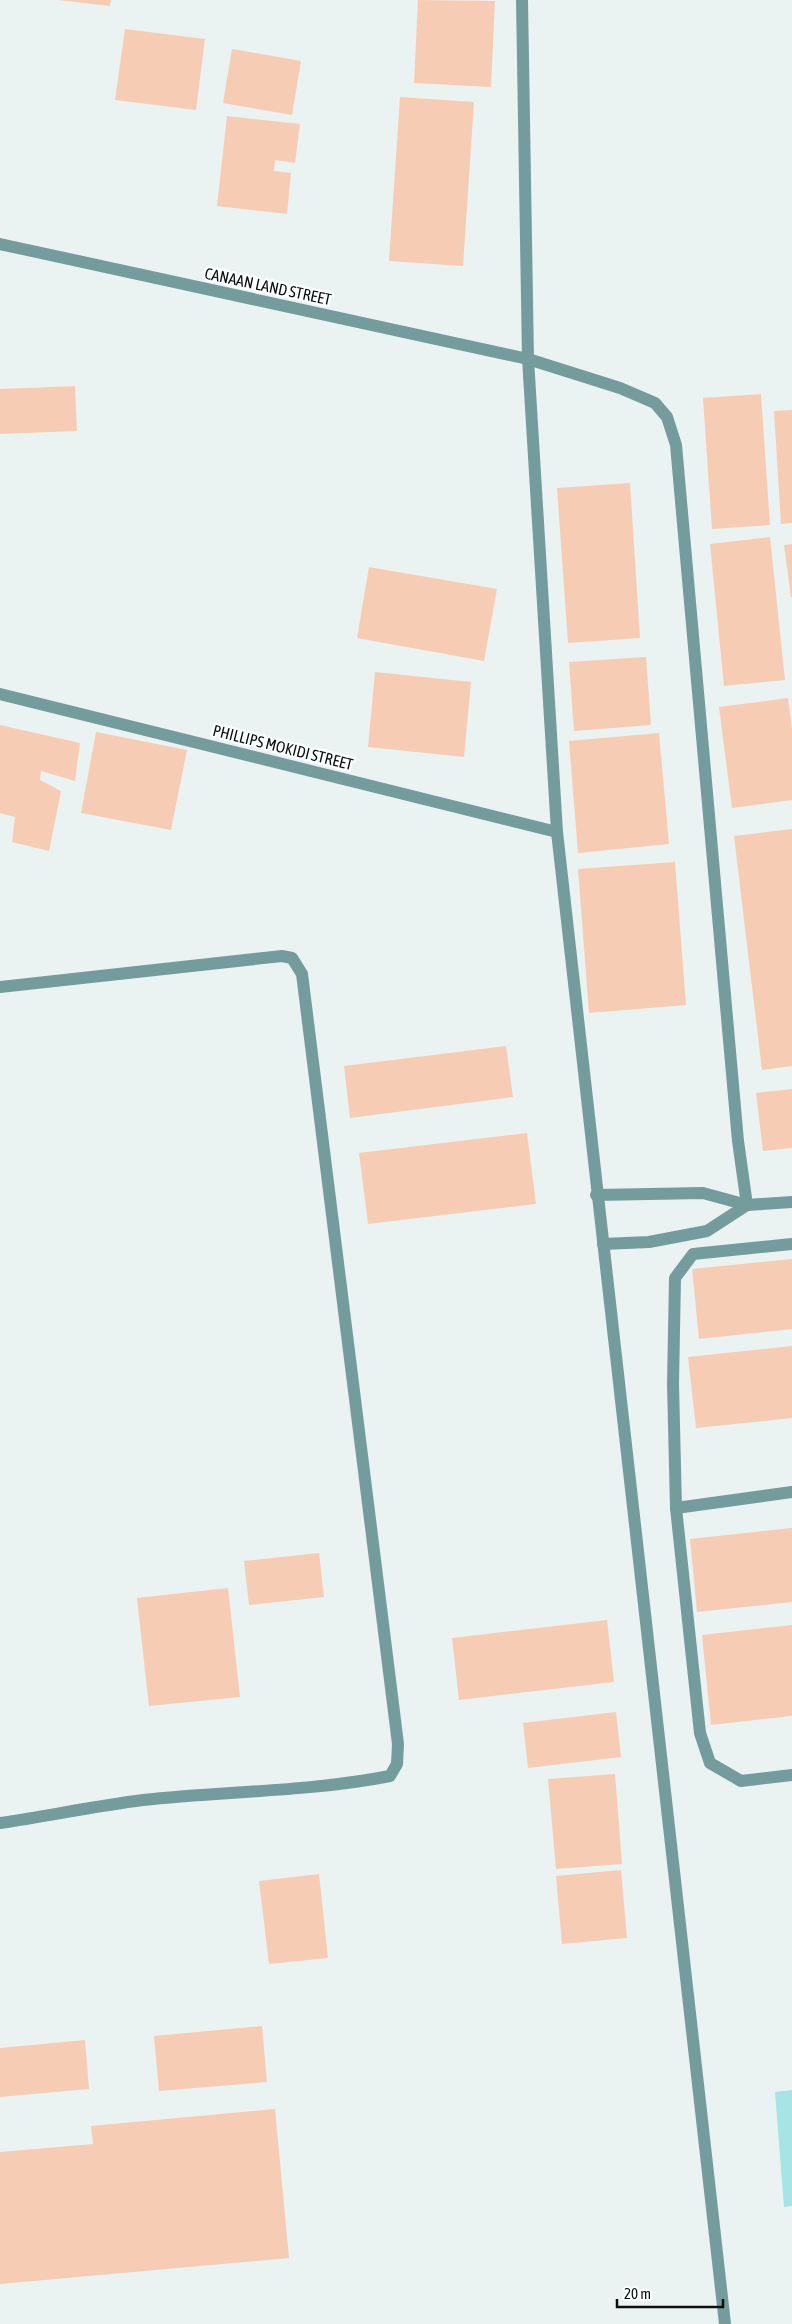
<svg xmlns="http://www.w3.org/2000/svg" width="792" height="2324" font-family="'Asap Condensed',sans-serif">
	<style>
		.green { fill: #a7e4e5 }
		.building { fill: #f6cdb4 }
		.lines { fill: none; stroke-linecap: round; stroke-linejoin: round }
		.minor { stroke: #759c9d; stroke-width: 12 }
		.labels { text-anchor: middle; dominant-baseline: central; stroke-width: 5; stroke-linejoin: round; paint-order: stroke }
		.street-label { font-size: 16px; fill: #0c0e0e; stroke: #fbffff }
	</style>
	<rect width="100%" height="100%" fill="#ebf2f2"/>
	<polygon class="green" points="792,2090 792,2206 784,2207 775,2092"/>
	<g class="building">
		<polygon points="58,0 111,0 110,6"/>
		<polygon points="418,0 495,1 491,87 414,83"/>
		<polygon points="125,29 205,39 196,110 115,100"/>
		<polygon points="232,49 301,61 292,115 223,103"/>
		<polygon points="400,97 474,102 463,266 389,261"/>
		<polygon points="227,116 300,124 295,163 275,160 274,171 291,173 287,214 217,206"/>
		<polygon points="75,386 77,431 0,434 0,389"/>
		<polygon points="761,394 770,525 712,529 703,398"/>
		<polygon points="792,410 792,523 781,524 774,411"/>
		<polygon points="630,483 640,638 568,643 557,488"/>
		<polygon points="770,537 785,680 724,686 710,544"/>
		<polygon points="792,544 792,597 791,597 784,545"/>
		<polygon points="369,567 497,589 484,661 357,638"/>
		<polygon points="646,657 651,725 574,731 569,662"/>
		<polygon points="375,672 471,682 464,757 368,747"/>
		<polygon points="788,698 792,729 792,800 732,808 719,707"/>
		<polygon points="0,725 80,743 75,781 41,771 40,780 61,791 49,851 12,842 15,817 0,813"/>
		<polygon points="96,732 187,750 171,830 81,813"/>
		<polygon points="659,733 669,844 578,853 569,741"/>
		<polygon points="792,829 792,1066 762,1070 734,836"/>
		<polygon points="675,862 686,1005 589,1013 578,869"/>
		<polygon points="506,1046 513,1097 350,1118 344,1066"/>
		<polygon points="792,1089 792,1148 763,1151 756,1093"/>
		<polygon points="527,1133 536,1204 368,1224 359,1153"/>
		<polygon points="792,1259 792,1329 699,1339 692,1269"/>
		<polygon points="792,1346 792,1418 696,1428 688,1357"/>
		<polygon points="792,1528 792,1602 697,1612 690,1539"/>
		<polygon points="319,1553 324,1597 249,1605 244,1561"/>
		<polygon points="228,1588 240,1697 149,1706 137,1598"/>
		<polygon points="607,1620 614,1682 459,1700 452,1638"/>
		<polygon points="792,1625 792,1716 711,1725 702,1635"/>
		<polygon points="616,1712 621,1757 528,1768 523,1723"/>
		<polygon points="615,1774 622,1864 556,1869 548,1779"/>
		<polygon points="621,1870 627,1938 562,1944 556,1876"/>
		<polygon points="319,1874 328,1958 269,1964 259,1881"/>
		<polygon points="262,2026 267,2082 159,2091 154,2036"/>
		<polygon points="85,2040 89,2089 0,2097 0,2048"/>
		<polygon points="275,2109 289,2258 0,2284 0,2152 93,2144 91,2126"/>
	</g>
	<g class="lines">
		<g class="minor">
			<polyline points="522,0 528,359 557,832 725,2324"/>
			<polyline points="0,244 528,359 620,388 655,403 667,417 676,445 738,1141 747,1205 792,1202"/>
			<polyline points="0,694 557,832"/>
			<path d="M 0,987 L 282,956 L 292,958 L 302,974 L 398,1744 L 397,1764 L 390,1776 C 308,1792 225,1791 143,1800 C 95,1806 48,1816 0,1823"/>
			<polyline points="596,1195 703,1193 747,1205"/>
			<polyline points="603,1244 649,1242 707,1231 747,1205"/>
			<polyline points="792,1244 693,1254 675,1278 673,1384 676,1508 700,1733 710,1763 741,1781 792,1775"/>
			<polyline points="676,1508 792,1492"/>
		</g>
	</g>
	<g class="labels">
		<g class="street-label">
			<text transform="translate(268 286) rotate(12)">CANAAN LAND STREET</text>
			<text transform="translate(283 747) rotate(14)">PHILLIPS MOKIDI STREET</text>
		</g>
	</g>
	<path d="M617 2299v8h106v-8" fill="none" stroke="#0c0e0e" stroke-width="2.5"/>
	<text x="624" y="2299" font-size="15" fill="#0c0e0e" stroke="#fbffff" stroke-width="4" paint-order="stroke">20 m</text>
</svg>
